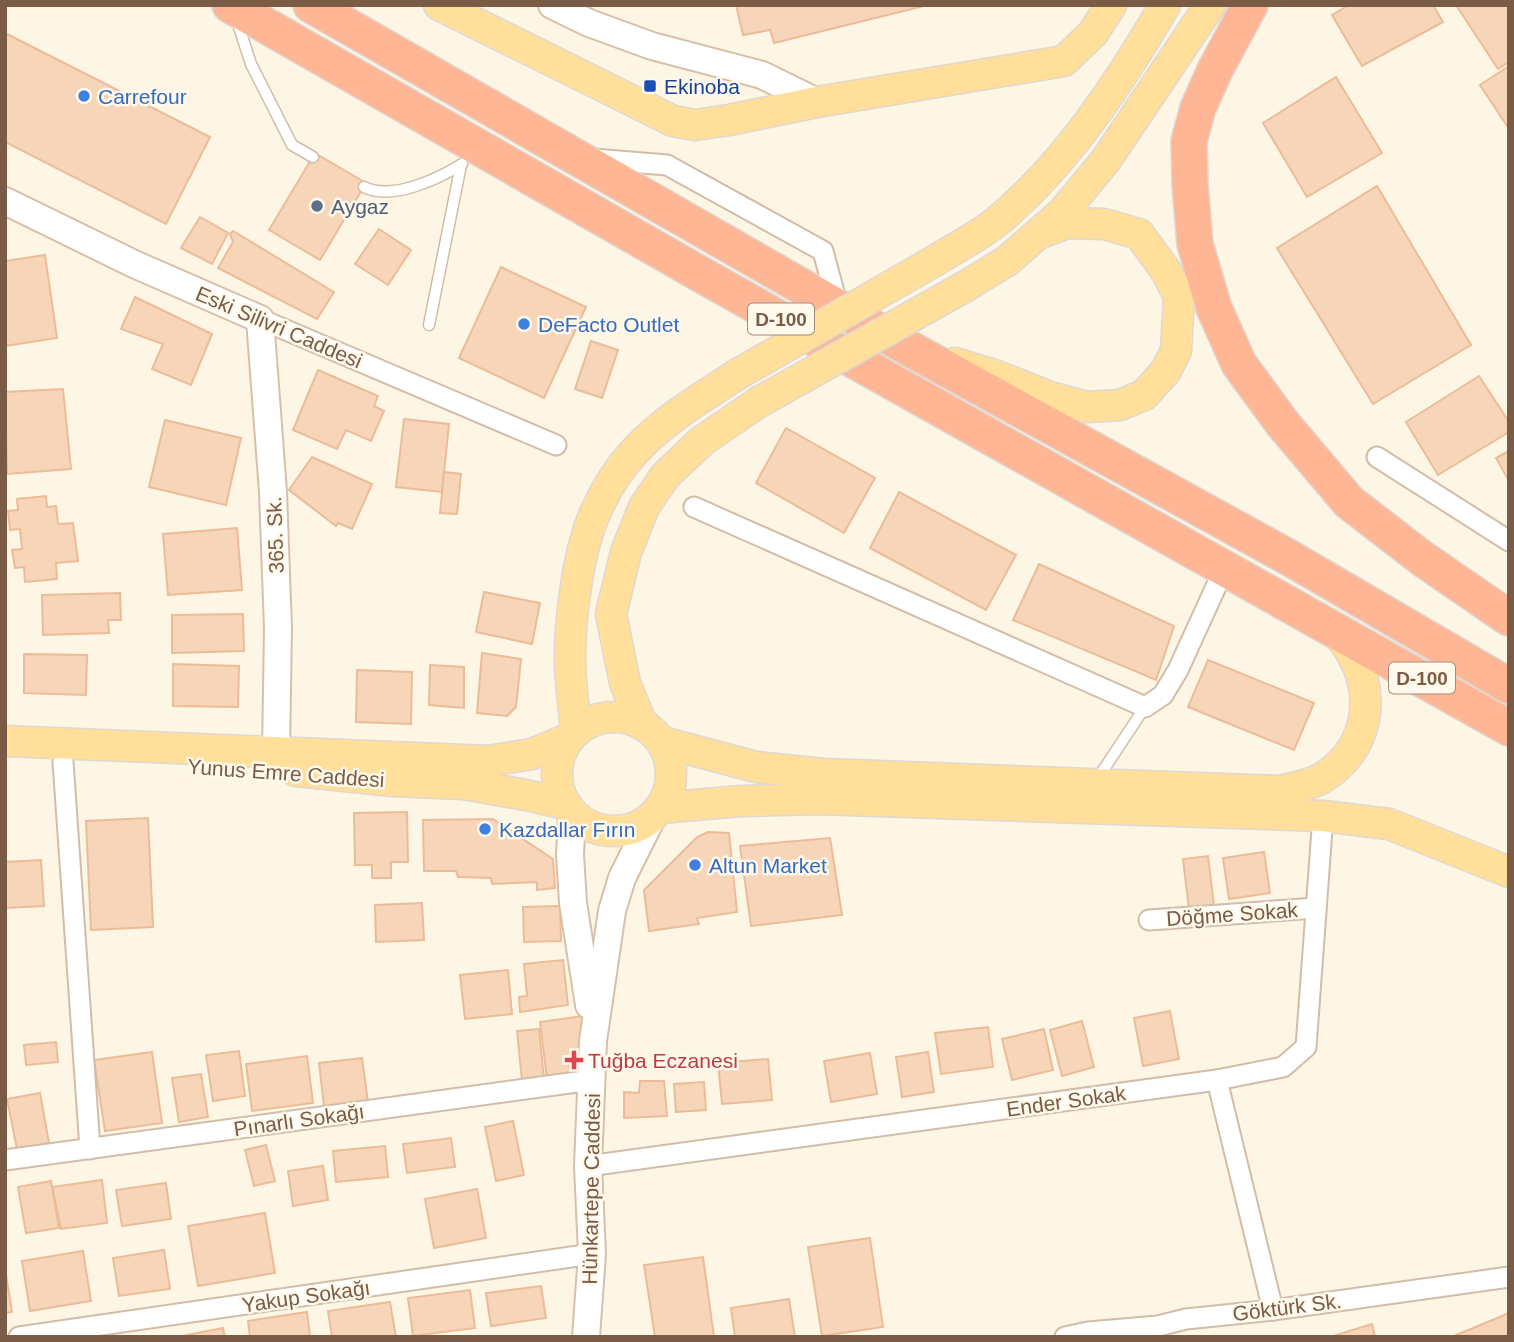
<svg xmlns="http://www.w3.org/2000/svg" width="1514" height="1342" font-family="Arial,sans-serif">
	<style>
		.building { fill: #f7d5b9; stroke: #ebbc97; stroke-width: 2 }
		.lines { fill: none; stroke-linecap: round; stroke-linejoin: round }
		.lane-casing { stroke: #d1bda8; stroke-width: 13 }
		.street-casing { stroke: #d1bda8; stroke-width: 23 }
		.secondary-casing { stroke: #d7c0a8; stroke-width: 30 }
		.primary-casing { stroke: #dfd8d3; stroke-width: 33 }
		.highway-casing { stroke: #dfd8d3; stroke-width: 38 }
		.lane { stroke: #fff; stroke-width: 10 }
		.street { stroke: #fff; stroke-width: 19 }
		.secondary { stroke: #fff; stroke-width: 26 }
		.primary { stroke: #ffdf9a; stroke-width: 30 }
		.highway { stroke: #feb695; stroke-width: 35 }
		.primary-bridge-casing { stroke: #dfd8d3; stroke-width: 33; stroke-linecap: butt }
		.primary-bridge { stroke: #ffdf9a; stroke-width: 30 }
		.transit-dot { fill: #1a4fb4; stroke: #fff9ec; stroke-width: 2.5 }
		.shop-dot { fill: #3f7fe0; stroke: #fff9ec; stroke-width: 2.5 }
		.service-dot { fill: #5c6f8a; stroke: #fff9ec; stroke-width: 2.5 }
		.health-dot { fill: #e0444e; stroke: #fff9ec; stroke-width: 2.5 }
		.labels { text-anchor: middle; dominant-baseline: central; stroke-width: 5; stroke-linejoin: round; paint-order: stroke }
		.shield { fill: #fff9ec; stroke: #a28b78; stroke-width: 2 }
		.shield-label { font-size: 19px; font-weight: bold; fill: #7a5c46 }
		.transit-label { font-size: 21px; fill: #164399; stroke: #fff9ec; text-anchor: start }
		.shop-label { font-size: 21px; fill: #366cbe; stroke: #fff9ec; text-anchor: start }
		.service-label { font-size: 21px; fill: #4e5e75; stroke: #fff9ec; text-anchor: start }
		.street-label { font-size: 21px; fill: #7a5c46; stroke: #fff9ec }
		.health-label { font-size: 21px; fill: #be3a42; stroke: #fff9ec; text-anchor: start }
	</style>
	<rect width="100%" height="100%" fill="#fef6e4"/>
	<g class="building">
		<polygon points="736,5 928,5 774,43 770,30 743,35"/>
		<polygon points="1349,5 1433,5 1443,22 1362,66 1332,15"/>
		<polygon points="1456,5 1509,5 1509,62 1498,69"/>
		<polygon points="5,33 210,137 166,224 5,142"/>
		<polygon points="1509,66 1509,129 1480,85"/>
		<polygon points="1336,77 1382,153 1307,197 1263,123"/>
		<polygon points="315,153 366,183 320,260 269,230"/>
		<polygon points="1377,186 1471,345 1373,404 1277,248"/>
		<polygon points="200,217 228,233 212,264 181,248"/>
		<polygon points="379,229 411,250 388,285 355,264"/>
		<polygon points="233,231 334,292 317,319 218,268 233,242 230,234"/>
		<polygon points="45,255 57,338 5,346 5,261"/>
		<polygon points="501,267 586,307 544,398 459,358"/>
		<polygon points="135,297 212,334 191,385 152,369 163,344 121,329"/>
		<polygon points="591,341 618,350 602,398 575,389"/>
		<polygon points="318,370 378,396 374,406 384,411 371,441 346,430 337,449 293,430"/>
		<polygon points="1479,376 1509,422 1509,432 1438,475 1406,422"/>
		<polygon points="63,389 71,469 7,474 5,392"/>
		<polygon points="404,419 449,424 442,492 396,487"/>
		<polygon points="165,420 241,438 226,505 149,487"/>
		<polygon points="786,428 875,478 844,533 756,483"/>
		<polygon points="1509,451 1509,481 1496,458"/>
		<polygon points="312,457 372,484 352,529 338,523 336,526 289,490"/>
		<polygon points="444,472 461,474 457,514 440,513"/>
		<polygon points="899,492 1016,555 986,610 870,548"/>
		<polygon points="46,496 47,507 56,506 58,524 73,523 78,561 56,563 57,579 25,582 24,567 15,568 12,550 22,549 20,529 10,530 8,511 18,510 17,499"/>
		<polygon points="237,528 242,590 168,595 163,534"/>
		<polygon points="1039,564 1174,626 1156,680 1013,620"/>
		<polygon points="484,592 540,603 532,644 476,632"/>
		<polygon points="120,593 121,620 108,620 109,633 43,635 42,595"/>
		<polygon points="243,614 244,651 172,653 172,615"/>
		<polygon points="482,653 521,659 516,707 507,716 477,713"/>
		<polygon points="24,654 87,655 86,695 24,693"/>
		<polygon points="1208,660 1314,703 1294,750 1188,707"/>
		<polygon points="173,664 239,666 238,707 173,706"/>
		<polygon points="430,665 464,667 464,708 429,705"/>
		<polygon points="357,670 412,672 411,724 356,722"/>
		<polygon points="407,812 408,862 391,862 391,878 372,878 372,865 355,865 354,813"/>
		<polygon points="148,818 153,927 91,930 86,821"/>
		<polygon points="493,819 553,859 555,888 537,890 537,882 492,884 491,878 458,877 456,871 424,871 423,820"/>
		<polygon points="708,832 729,833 737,912 697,918 699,924 649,931 644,890 697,837"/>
		<polygon points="830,838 842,915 751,926 740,846"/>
		<polygon points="1264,852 1270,893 1229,899 1223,858"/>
		<polygon points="1208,856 1214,906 1189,909 1183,859"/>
		<polygon points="41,860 44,906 5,908 5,862"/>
		<polygon points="422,903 424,940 376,942 375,905"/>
		<polygon points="560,906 561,941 524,942 523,907"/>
		<polygon points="563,960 568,1005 520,1012 519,997 527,996 524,964"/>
		<polygon points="508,970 512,1014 465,1019 460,975"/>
		<polygon points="1170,1011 1179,1059 1143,1066 1134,1018"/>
		<polygon points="583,1016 589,1062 569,1065 571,1076 547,1079 540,1022"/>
		<polygon points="1082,1021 1094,1067 1062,1076 1050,1030"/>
		<polygon points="988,1027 993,1067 941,1074 935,1033"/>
		<polygon points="539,1029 544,1079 522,1081 517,1031"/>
		<polygon points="1044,1029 1053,1070 1012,1080 1002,1039"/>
		<polygon points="56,1042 58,1062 26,1065 24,1045"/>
		<polygon points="239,1051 245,1096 213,1101 206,1055"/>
		<polygon points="152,1052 162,1123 105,1131 94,1060"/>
		<polygon points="928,1052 934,1092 902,1097 896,1057"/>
		<polygon points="870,1053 877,1094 831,1102 824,1061"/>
		<polygon points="307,1056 313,1103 252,1111 246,1064"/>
		<polygon points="362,1058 368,1102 324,1107 319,1063"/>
		<polygon points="768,1059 772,1100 722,1104 718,1063"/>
		<polygon points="201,1074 208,1117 179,1122 172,1078"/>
		<polygon points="640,1081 664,1081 667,1116 624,1118 624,1092 639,1093"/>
		<polygon points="704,1082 706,1110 676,1112 674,1084"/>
		<polygon points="40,1093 49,1143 17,1149 7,1099"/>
		<polygon points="513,1121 524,1175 496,1181 485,1127"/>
		<polygon points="451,1138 455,1167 407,1173 403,1144"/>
		<polygon points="266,1145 275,1181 254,1186 245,1150"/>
		<polygon points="385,1146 388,1177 336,1182 333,1151"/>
		<polygon points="323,1166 328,1200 293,1206 288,1171"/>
		<polygon points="102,1180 107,1223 61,1229 52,1187"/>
		<polygon points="51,1181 59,1228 26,1233 18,1187"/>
		<polygon points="166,1183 171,1219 122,1226 116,1190"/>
		<polygon points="477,1189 486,1238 434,1248 425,1199"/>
		<polygon points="265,1213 275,1273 198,1286 188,1226"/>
		<polygon points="870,1238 883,1327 822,1336 808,1247"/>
		<polygon points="164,1250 170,1289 119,1296 113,1258"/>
		<polygon points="83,1251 91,1301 30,1311 22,1261"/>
		<polygon points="703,1257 714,1337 655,1337 644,1265"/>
		<polygon points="5,1268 12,1312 5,1313"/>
		<polygon points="541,1286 546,1318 491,1326 486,1293"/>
		<polygon points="470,1290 475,1328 413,1336 408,1298"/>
		<polygon points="789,1299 795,1337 735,1337 731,1308"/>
		<polygon points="390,1302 396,1337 332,1337 328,1311"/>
		<polygon points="307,1312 310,1337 250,1337 248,1321"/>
		<polygon points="1509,1313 1509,1337 1454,1336"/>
		<polygon points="1372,1324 1375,1337 1337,1337 1336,1335"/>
		<polygon points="223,1328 225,1337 177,1337"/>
	</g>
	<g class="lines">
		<g class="lane-casing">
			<g id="lane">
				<polyline points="237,21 251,64 292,145 313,157"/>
				<path d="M 364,187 C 392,201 438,179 462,164"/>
				<polyline points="429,325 461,165"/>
				<polyline points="1098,778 1145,707"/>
			</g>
		</g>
		<g class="street-casing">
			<g id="street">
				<polyline points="594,159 667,165 823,251 838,307"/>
				<polyline points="260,319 556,445"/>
				<polyline points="1377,457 1509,541"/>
				<polyline points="694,507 1145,707 1163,695 1178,670 1225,567"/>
				<polyline points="63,762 90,1149"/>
				<polyline points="1149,920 1316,908"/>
				<polyline points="1217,1080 1273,1310"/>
				<polyline points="5,1160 592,1080"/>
				<polyline points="588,1166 1217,1080 1283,1067 1306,1047 1323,816"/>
				<polyline points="19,1337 592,1254"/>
				<polyline points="1065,1337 1088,1332 1158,1326 1186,1319 1273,1310 1509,1277"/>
			</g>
		</g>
		<g class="secondary-casing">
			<g id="secondary">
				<polyline points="552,5 589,23 652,46 762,75 817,102"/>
				<polyline points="5,201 134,264 260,319 273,492 278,628 276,752"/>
				<polyline points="572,813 570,855 573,903 589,1005"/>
				<polyline points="586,1337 592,1254 588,1166 593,1041 612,911 622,878 653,816"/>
			</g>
		</g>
		<g class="primary-casing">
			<g id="primary">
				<polyline points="439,5 673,121 695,125 729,120 817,102 1064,61 1093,33 1111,5"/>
				<path d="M 936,260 C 955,248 977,237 995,223 C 1065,166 1120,82 1165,5"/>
				<polyline points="966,286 1007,261 1062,213 1106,160 1210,5"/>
				<polyline points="955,363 997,376 1050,397 1087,407 1120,405 1144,395 1165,372 1176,351 1179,296 1166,271 1139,234 1104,224 1067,223 1038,234"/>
				<circle cx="614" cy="774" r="57"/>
				<polyline points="641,723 625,683 611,614 626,552 644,507 665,476 702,441 759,402"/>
				<path d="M 576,730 C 574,709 571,688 570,666 C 569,624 578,547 597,509 C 606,489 620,467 635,451 C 664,420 702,397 738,374"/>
				<polyline points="5,741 488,761 532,754 568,739"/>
				<path d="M 662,742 L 756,767 L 824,774 L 1281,791 C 1294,787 1311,785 1322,778 C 1366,751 1377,700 1353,656 C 1348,646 1341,638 1335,629"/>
				<polyline points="296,771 393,781 463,784 526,795 565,804"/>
				<polyline points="660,808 741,801 818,799 1323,816 1389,824 1509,872"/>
			</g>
		</g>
		<g class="highway-casing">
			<g id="highway">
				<polyline points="230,5 709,279 1509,728"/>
				<polyline points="311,5 914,351 1288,557 1509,686"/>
				<polyline points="1250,5 1215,70 1198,108 1189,141 1190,184 1195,244 1214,308 1239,364 1283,424 1349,502 1423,559 1509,618"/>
			</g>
		</g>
		<use href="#lane" class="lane"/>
		<use href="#street" class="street"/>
		<use href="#secondary" class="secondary"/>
		<use href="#primary" class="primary"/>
		<use href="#highway" class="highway"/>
		<g class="primary-bridge-casing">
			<g id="primary-bridge">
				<polyline points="738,374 936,260"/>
				<polyline points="759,402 966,286"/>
			</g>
		</g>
		<use href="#primary-bridge" class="primary-bridge"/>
	</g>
	<rect class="transit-dot" x="643" y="79" width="14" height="14" rx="3.5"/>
	<g class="shop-dot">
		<circle cx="84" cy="96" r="7"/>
		<circle cx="524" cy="324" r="7"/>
		<circle cx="485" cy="829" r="7"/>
		<circle cx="695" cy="865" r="7"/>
	</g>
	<circle class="service-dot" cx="317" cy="206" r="7"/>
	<path class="health-dot" d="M570.5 1049.5h7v7h7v7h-7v7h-7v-7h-7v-7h7z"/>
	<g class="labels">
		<g class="shield">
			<rect x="748" y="303.5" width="66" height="31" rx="5"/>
			<rect x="1389" y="662.5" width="66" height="31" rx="5"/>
		</g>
		<g class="shield-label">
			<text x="781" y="319">D-100</text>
			<text x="1422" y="678">D-100</text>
		</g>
		<g class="transit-label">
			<text x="664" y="86">Ekinoba</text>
		</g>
		<g class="shop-label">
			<text x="98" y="96">Carrefour</text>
			<text x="538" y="324">DeFacto Outlet</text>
			<text x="499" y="829">Kazdallar Fırın</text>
			<text x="709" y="865">Altun Market</text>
		</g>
		<g class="service-label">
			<text x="331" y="206">Aygaz</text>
		</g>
		<g class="street-label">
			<text transform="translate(279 327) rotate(23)">Eski Silivri Caddesi</text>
			<text transform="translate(275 535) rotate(-92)">365. Sk.</text>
			<text transform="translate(286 773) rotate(4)">Yunus Emre Caddesi</text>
			<text transform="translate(1232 914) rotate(-4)">Döğme Sokak</text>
			<text transform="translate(1066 1101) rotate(-8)">Ender Sokak</text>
			<text transform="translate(299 1120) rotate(-8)">Pınarlı Sokağı</text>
			<text transform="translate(591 1189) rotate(-89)">Hünkartepe Caddesi</text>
			<text transform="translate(306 1296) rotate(-8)">Yakup Sokağı</text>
			<text transform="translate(1287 1307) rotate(-7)">Göktürk Sk.</text>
		</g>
		<g class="health-label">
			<text x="588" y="1060">Tuğba Eczanesi</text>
		</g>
	</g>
	<rect width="1514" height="1342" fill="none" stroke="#7a5c46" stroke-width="14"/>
</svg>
